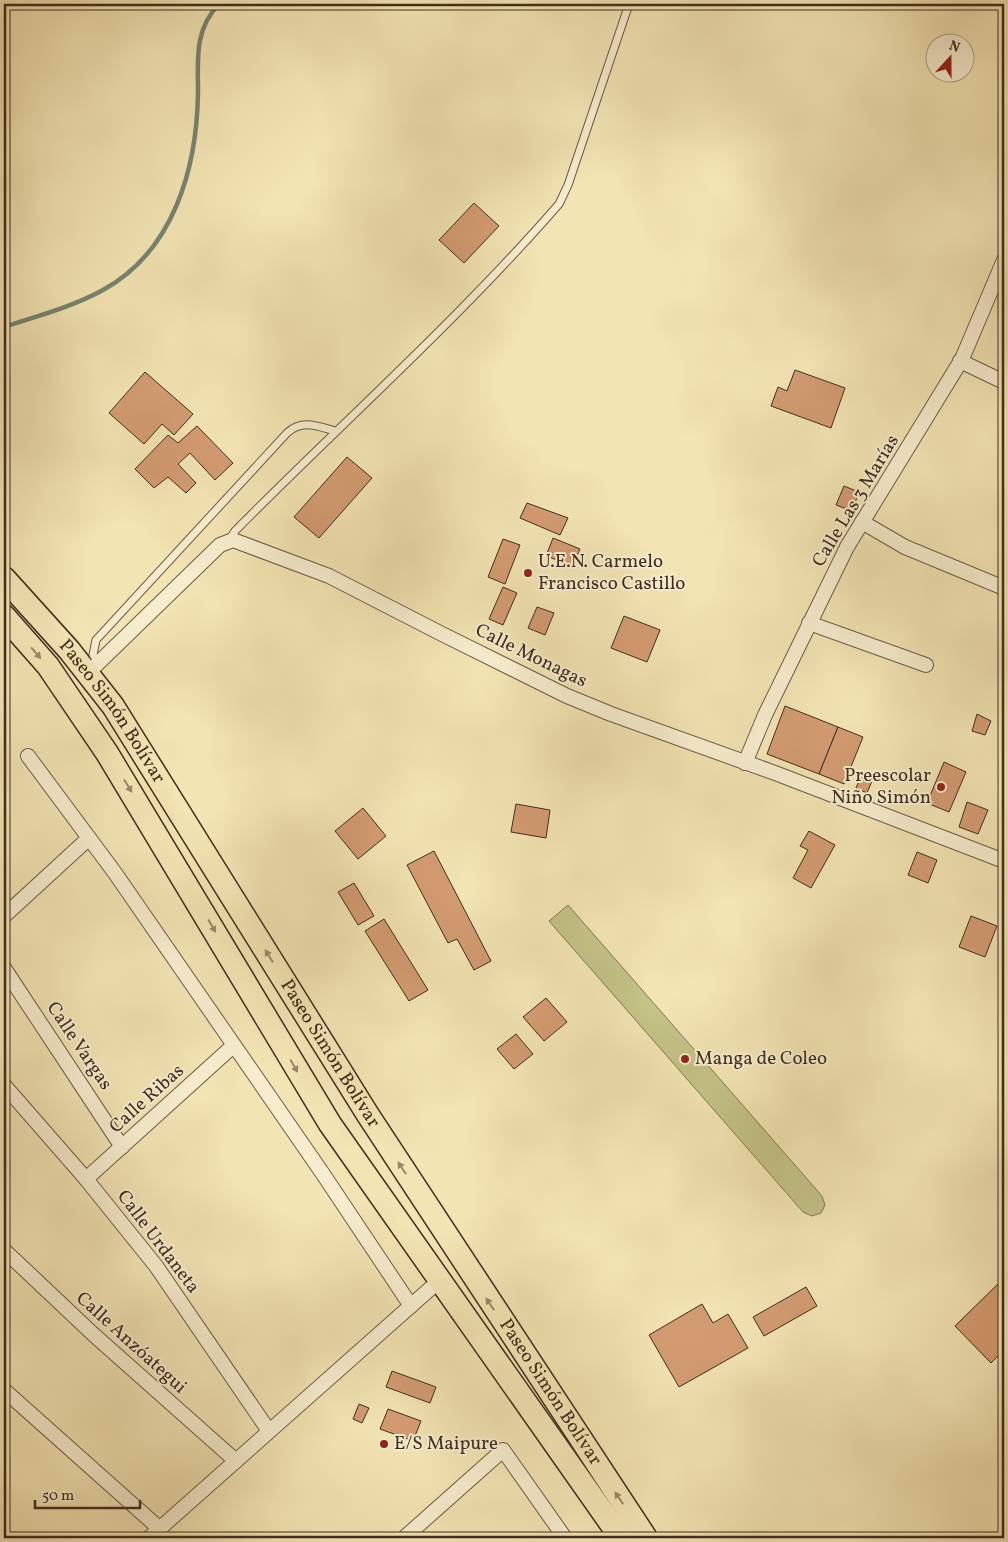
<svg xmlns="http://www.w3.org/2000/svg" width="1008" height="1542" font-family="Vollkorn,serif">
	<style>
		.green { fill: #c3c287; stroke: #817854 }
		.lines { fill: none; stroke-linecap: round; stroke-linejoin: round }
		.stream { stroke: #778572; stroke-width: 4.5 }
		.building { fill: #d39b71; stroke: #3f2d20 }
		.lane-casing { stroke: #6c5b45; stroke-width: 9 }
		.street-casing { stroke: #6c5b45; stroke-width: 16 }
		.primary-casing { stroke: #3f2d20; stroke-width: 25 }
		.lane { stroke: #f7edce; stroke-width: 7 }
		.street { stroke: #f7edce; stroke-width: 14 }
		.primary { stroke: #f3e4b3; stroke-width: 22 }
		.oneway { fill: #99886a }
		.poi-dot { fill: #8f2418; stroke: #f7edce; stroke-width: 2 }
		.labels { text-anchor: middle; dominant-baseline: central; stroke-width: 4; stroke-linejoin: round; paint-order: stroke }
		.street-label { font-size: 19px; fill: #3f2d20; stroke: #f7edce }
		.poi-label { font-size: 19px; fill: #3f2d20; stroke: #f7edce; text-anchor: start }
	</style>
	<rect width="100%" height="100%" fill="#f3e4b3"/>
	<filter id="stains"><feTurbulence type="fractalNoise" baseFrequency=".004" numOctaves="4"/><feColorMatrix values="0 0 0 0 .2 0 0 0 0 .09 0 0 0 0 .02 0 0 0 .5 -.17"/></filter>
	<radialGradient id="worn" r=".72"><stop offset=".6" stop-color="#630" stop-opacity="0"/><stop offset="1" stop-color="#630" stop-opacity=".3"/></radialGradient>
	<polygon class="green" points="568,905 822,1196 825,1205 821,1213 812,1216 803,1212 549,921"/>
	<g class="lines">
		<path class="stream" d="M 4,327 C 37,316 72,307 103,290 C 174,251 197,168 198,92 C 198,59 194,30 219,4"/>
	</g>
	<g class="building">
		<polygon points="474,203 499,226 464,263 439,240"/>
		<polygon points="795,370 845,388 831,428 771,406 778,387 787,391"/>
		<polygon points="145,372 193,414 174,435 162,424 144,444 109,413"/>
		<polygon points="197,426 233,463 215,480 190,453 178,464 196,483 186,493 168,477 154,488 135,469 168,435 178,443"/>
		<polygon points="347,457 372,478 319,538 294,517"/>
		<polygon points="844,486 859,492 852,511 836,505"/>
		<polygon points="527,503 568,518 560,535 520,518"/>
		<polygon points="553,538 580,549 573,566 546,556"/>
		<polygon points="503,539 520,545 505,584 488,577"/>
		<polygon points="503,587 517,593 503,625 489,619"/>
		<polygon points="537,607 554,613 545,635 528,628"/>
		<polygon points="624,616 660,630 647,662 611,648"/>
		<polygon points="785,706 838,727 819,774 767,754"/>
		<polygon points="977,714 991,721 985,735 972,731"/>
		<polygon points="838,727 863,737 844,784 819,774"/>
		<polygon points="944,762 966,772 949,812 927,803"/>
		<polygon points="863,772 874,776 867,793 856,788"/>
		<polygon points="967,802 988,810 978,834 959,827"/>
		<polygon points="516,804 550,810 546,838 511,832"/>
		<polygon points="363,808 386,836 358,859 335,831"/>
		<polygon points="809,831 835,845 811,888 793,878 808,850 800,846"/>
		<polygon points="434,851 491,961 474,970 457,939 448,943 407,865"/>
		<polygon points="917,852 937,860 928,883 908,875"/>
		<polygon points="354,883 374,916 358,925 338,892"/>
		<polygon points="971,916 997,926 985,957 959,947"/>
		<polygon points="384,919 428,990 409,1001 365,931"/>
		<polygon points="546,998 567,1022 544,1041 523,1017"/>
		<polygon points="516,1034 533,1054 514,1069 497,1049"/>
		<polygon points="1004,1278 1004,1350 991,1363 955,1326"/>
		<polygon points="806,1287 817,1306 764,1336 753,1317"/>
		<polygon points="702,1304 713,1323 728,1314 748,1348 679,1387 649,1335"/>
		<polygon points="392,1371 436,1387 430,1403 386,1387"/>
		<polygon points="359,1404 369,1408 362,1423 353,1419"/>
		<polygon points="388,1409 421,1421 413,1441 380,1429"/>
	</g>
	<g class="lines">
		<g class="lane-casing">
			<g id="lane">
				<path d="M 229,540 L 235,531 C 343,422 458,320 559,204 L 568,185 L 629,4"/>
				<path d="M 98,663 L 93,655 L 96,640 L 287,433 C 302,419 317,426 335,431"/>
			</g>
		</g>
		<g class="street-casing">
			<g id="street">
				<polyline points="960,361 1004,382"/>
				<polyline points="862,522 905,547 1004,588"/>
				<polyline points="809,623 926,665"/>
				<polyline points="88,673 220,545 233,540 329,576 442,634 567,696 611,714 775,773 1004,861"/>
				<polyline points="28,756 115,873 323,1174 411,1306"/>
				<polyline points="745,763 765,715 847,547 962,359 1004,260"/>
				<polyline points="4,916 89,838"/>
				<polyline points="4,968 122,1147"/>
				<polyline points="4,1085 86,1179 156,1266 269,1431"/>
				<polyline points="86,1179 233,1046"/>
				<polyline points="4,1250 94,1335 236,1461"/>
				<polyline points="4,1390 160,1529"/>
				<polyline points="149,1538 440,1280"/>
				<polyline points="404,1538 503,1450 565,1538"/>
			</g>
		</g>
		<g class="primary-casing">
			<g id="primary">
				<path id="s1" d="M 4,578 L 69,650 L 113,706 L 368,1115 L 646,1538"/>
				<polyline points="4,616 48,666 107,753 330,1124 621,1538"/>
			</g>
		</g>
		<use href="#lane" class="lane"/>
		<use href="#street" class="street"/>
		<use href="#primary" class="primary"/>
	</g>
	<defs><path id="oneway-solid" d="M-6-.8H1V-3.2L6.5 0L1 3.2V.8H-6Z" transform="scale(1.25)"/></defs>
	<g class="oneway">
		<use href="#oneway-solid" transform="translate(36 653) rotate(49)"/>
		<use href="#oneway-solid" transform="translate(128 786) rotate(58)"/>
		<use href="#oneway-solid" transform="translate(212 926) rotate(60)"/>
		<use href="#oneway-solid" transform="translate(269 956) rotate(-122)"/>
		<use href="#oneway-solid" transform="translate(294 1066) rotate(60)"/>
		<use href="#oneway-solid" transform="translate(402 1168) rotate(-123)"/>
		<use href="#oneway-solid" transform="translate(490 1304) rotate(-124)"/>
		<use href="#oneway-solid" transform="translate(619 1498) rotate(-124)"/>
	</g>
	<g class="poi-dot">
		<circle cx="528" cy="573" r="5"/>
		<circle cx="941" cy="787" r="5"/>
		<circle cx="685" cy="1059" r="5"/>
		<circle cx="384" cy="1444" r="5"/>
	</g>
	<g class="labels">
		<g class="street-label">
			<text transform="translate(856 501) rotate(-59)">Calle Las 3 Marías</text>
			<text transform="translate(531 656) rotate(26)">Calle Monagas</text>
			<text stroke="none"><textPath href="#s1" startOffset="172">Paseo Simón Bolívar</textPath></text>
			<text transform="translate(79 1046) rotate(56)">Calle Vargas</text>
			<text stroke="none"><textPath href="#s1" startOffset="578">Paseo Simón Bolívar</textPath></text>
			<text transform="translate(147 1099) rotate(-42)">Calle Ribas</text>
			<text transform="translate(158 1242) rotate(53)">Calle Urdaneta</text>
			<text transform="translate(131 1343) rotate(42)">Calle Anzóategui</text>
			<text stroke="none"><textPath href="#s1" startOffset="982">Paseo Simón Bolívar</textPath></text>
		</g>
		<g class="poi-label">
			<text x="538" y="562">U.E.N. Carmelo<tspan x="538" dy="22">Francisco Castillo</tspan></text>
			<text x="931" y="776" text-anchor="end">Preescolar<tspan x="931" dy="22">Niño Simón</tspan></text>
			<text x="695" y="1059">Manga de Coleo</text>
			<text x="394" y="1444">E/S Maipure</text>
		</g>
	</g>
	<rect width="1008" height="1542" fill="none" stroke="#f3e4b3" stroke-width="20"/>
	<rect x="5" y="5" width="998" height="1532" fill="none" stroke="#3f2d20" stroke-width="2.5"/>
	<rect x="10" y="10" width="988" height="1522" fill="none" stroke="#3f2d20"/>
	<g transform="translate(950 58) rotate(21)"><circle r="24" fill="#f7edce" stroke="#ada088"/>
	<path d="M0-4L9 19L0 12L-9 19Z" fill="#8f2418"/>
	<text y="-8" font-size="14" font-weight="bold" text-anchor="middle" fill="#3f2d20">N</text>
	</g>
	<path d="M35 1500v8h105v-8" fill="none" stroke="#3f2d20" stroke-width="2.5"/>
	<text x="42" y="1500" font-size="15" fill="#3f2d20" stroke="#f7edce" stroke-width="4" paint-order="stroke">50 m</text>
	<rect width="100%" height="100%" filter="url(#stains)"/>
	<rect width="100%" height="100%" fill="url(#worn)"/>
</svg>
